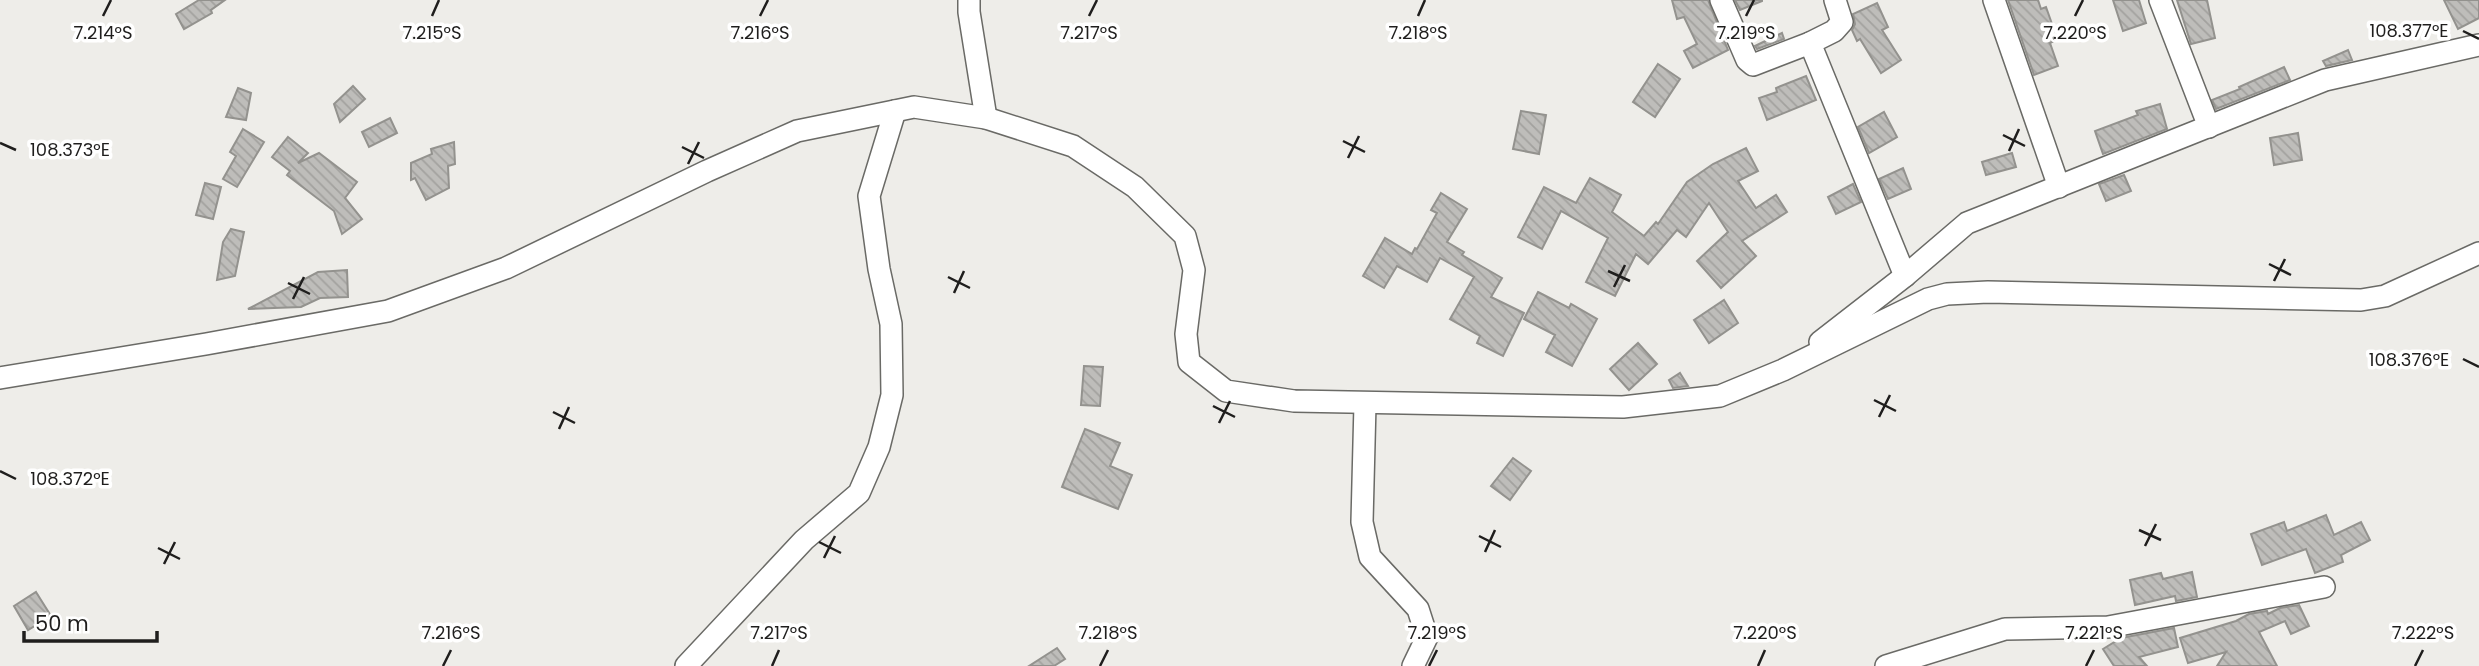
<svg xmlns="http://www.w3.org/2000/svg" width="2479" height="666" font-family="Poppins,sans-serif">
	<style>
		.building { fill: url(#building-back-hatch); stroke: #93928e; stroke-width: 2 }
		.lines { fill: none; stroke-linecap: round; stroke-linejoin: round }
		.minor-casing { stroke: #6a6a66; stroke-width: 24 }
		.minor { stroke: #fff; stroke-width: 21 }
		.ticks { fill: none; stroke: #1f1e1d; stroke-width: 2.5 }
		.ticks-label { font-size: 18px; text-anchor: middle; fill: #1f1e1d; stroke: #fff; stroke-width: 7; stroke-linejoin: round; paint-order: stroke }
	</style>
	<defs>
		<pattern id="building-back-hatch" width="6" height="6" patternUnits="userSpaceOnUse" patternTransform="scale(1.75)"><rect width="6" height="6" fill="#bebdba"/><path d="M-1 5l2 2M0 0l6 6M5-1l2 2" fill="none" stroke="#a3a29f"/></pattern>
	</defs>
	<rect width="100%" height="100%" fill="#eeede9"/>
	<g class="building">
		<polygon points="199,0 225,0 211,10 212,13 184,29 176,14"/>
		<polygon points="1672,0 1708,0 1728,50 1693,68 1684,51 1697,44 1684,17 1677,19"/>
		<polygon points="1735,0 1762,0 1762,1 1740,10"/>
		<polygon points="2008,0 2038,0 2041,9 2046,7 2052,24 2048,26 2054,41 2050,43 2058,66 2034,75"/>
		<polygon points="2113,0 2139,0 2146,23 2123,31"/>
		<polygon points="2177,0 2207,0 2215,38 2191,44"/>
		<polygon points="2444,0 2479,0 2479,18 2458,29"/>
		<polygon points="1877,3 1888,27 1882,30 1901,60 1881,73 1860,39 1857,41 1852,30 1855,24 1853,14"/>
		<polygon points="1782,33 1784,39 1757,49 1755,46"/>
		<polygon points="2348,50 2352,60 2326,66 2323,61"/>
		<polygon points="1658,64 1680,79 1655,117 1633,102"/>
		<polygon points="2284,67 2290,80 2216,109 2212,100 2240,89 2239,87"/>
		<polygon points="1806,76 1816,100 1767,120 1759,98 1777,92 1776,88"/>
		<polygon points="353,86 365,99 340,122 334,104"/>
		<polygon points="238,88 251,93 246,120 226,117"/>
		<polygon points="2160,104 2167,129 2103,154 2095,131 2138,115 2136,111"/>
		<polygon points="1521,111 1546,115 1539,154 1513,149"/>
		<polygon points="1884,112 1897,137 1869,153 1858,127"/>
		<polygon points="390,118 397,133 369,147 362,132"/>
		<polygon points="243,129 264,142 237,187 223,179 236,156 230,152"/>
		<polygon points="2298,133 2302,160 2274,165 2270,138"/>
		<polygon points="288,137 308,153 298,163 319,153 357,182 345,198 362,219 342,234 334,211 287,175 290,171 272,157"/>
		<polygon points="454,142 455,164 448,166 449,188 426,200 415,178 411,180 411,163 432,154 431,149"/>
		<polygon points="1746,148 1758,171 1738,181 1756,208 1776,195 1787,212 1742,241 1756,256 1721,288 1697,261 1728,232 1709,203 1686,237 1677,230 1648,264 1636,254 1615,296 1586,282 1608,238 1561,211 1542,249 1518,237 1544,187 1576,203 1590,178 1621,195 1612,212 1644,236 1656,222 1658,224 1687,182 1713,164"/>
		<polygon points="2012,153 2016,167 1986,175 1982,162"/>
		<polygon points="1903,168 1911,189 1888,199 1879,179"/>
		<polygon points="2124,175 2131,191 2106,201 2099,184"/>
		<polygon points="205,183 221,187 213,219 196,215"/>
		<polygon points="1853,184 1861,202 1836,214 1828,197"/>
		<polygon points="1441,193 1467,209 1447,242 1464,252 1462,255 1502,278 1491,297 1524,313 1503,356 1477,343 1480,336 1450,319 1474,277 1440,258 1427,282 1397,266 1384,288 1363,276 1385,238 1412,254 1415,248 1417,249 1437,213 1431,210"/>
		<polygon points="231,229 244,232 235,276 217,280 223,242"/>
		<polygon points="347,270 348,297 320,298 301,307 248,309 318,272"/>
		<polygon points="1538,292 1569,308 1571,304 1597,319 1572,366 1546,352 1555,335 1524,319"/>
		<polygon points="1724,300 1738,323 1709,343 1694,320"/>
		<polygon points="1638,343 1657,364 1629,390 1610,369"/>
		<polygon points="1084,366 1103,367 1100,406 1081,405"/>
		<polygon points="1680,373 1688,386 1673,388 1669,380"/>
		<polygon points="1085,429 1120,443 1110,466 1132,475 1118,509 1062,487"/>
		<polygon points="1513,458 1531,471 1510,500 1491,486"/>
		<polygon points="2326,515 2334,535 2361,522 2370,540 2341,555 2343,562 2315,573 2306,549 2262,565 2251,534 2284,522 2287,531"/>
		<polygon points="2192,572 2197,597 2176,601 2175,596 2135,605 2130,580 2161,573 2163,579"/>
		<polygon points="36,592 51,616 28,630 14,606"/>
		<polygon points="2299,605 2309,626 2291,634 2285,621 2259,632 2277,666 2217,666 2226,652 2188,663 2180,638 2236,621 2249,614 2267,611 2268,614 2280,608"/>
		<polygon points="2174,628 2178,647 2139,657 2147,666 2114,666 2103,649 2121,638"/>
		<polygon points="1057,648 1065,659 1054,666 1029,666"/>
	</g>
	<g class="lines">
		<g class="minor-casing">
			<g id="minor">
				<polyline points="969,0 969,12 986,118"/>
				<polyline points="1721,0 1747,60 1753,65 1810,43"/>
				<polyline points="1835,0 1842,22 1834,31 1810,43 1905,276"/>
				<polyline points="1994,0 2059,187"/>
				<polyline points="2160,0 2209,127"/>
				<polyline points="1820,342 1905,276 1967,223 2325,80 2479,45"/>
				<polyline points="0,378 206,344 388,311 506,268 707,171 797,131 914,107 986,118 1073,146 1135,187 1185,236 1194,270 1186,334 1189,362 1226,391 1294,401 1623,407 1720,396 1783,370 1928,299 1947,294 1988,292 2361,300 2385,296 2479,253"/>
				<polyline points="1365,404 1362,522 1370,557 1418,609 1427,637 1413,666"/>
				<polyline points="686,666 804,540 859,493 879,447 892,395 891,324 879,269 869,196 895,111"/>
				<polyline points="1886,666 2005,629 2108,627 2324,587"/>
			</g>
		</g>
		<use href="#minor" class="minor"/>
	</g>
	<path class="ticks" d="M 103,16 L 111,0M 432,16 L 439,0M 760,16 L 768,0M 1089,16 L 1097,0M 1418,16 L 1425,0M 1746,16 L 1754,0M 2075,16 L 2083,0M 2463,31 L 2479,39M 2003,135 L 2025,146M 1343,141 L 1365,152M 0,143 L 16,150M 682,147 L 704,158M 2009,151 L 2019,129M 1348,158 L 1359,136M 688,164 L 699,142M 2269,264 L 2291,275M 1608,271 L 1630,281M 948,277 L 970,288M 2274,281 L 2285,259M 288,283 L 310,294M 1614,287 L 1625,265M 954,293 L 964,271M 293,299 L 304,277M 2463,359 L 2479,367M 1874,400 L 1896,411M 1213,406 L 1235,417M 553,412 L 575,423M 1879,417 L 1890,395M 1219,423 L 1230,401M 559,429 L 569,407M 0,471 L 16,479M 2139,530 L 2161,540M 1479,536 L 1501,547M 819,542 L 841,553M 2145,546 L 2156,524M 158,548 L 180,559M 1485,552 L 1495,530M 824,558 L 835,536M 164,564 L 175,542M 443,666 L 451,650M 772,666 L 779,650M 1100,666 L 1108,650M 1429,666 L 1437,650M 1758,666 L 1765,650M 2086,666 L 2094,650M 2415,666 L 2423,650"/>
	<g class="ticks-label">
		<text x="2409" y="37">108.377°E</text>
		<text x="103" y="39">7.214°S</text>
		<text x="432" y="39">7.215°S</text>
		<text x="760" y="39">7.216°S</text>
		<text x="1089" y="39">7.217°S</text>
		<text x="1418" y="39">7.218°S</text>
		<text x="1746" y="39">7.219°S</text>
		<text x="2075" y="39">7.220°S</text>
		<text x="70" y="156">108.373°E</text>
		<text x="2409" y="366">108.376°E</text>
		<text x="70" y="485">108.372°E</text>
		<text x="451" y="639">7.216°S</text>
		<text x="779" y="639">7.217°S</text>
		<text x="1108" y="639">7.218°S</text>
		<text x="1437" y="639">7.219°S</text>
		<text x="1765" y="639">7.220°S</text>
		<text x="2094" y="639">7.221°S</text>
		<text x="2423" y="639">7.222°S</text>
	</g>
	<path d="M24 631v10h133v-10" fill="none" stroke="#1f1e1d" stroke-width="3.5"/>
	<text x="35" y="631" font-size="21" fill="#1f1e1d" stroke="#ffffff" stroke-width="5" paint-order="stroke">50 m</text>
</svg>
